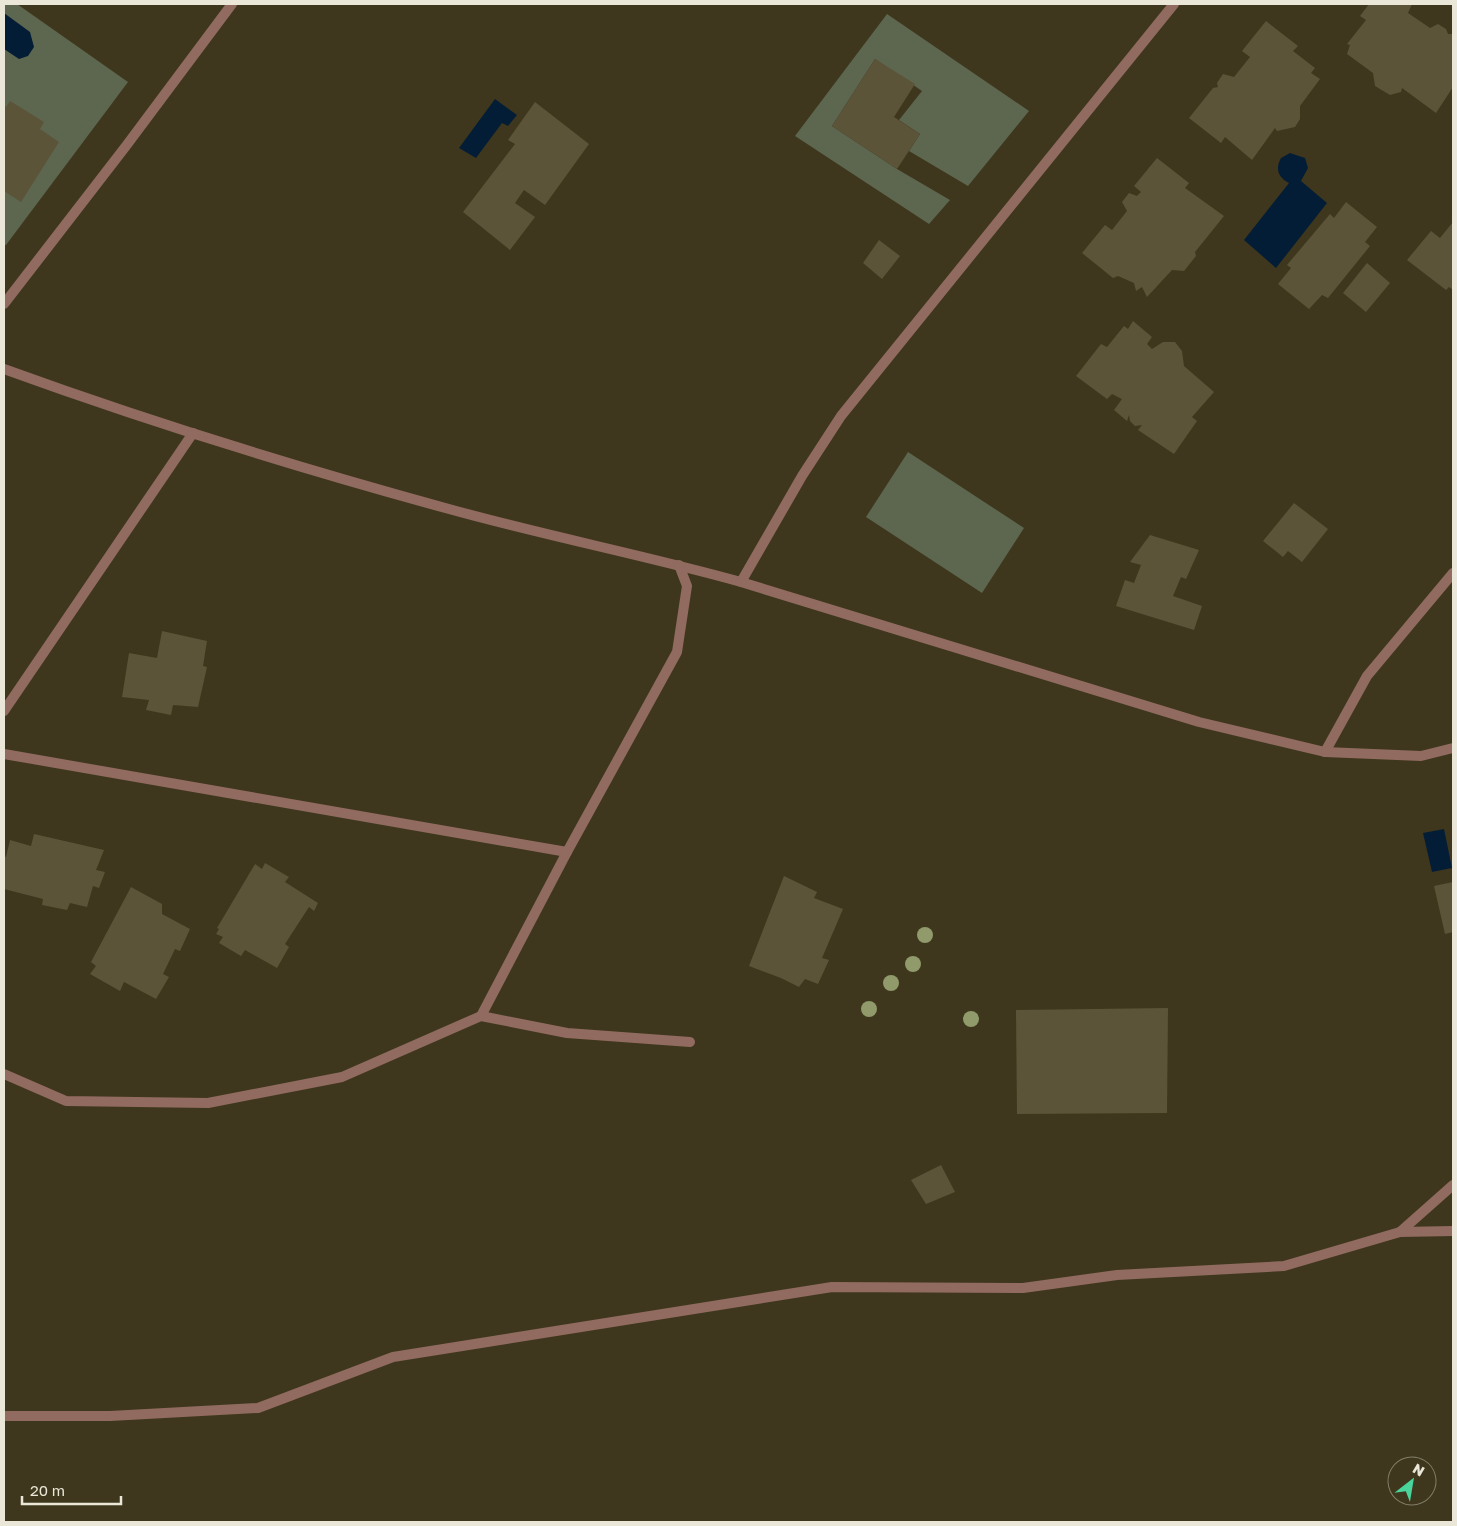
<svg xmlns="http://www.w3.org/2000/svg" width="1457" height="1526" font-family="'Golos Text',sans-serif">
	<style>
		.green { fill: #5d664e }
		.water { fill: #041d36 }
		.building { fill: #5b5439 }
		.lines { fill: none; stroke-linecap: round; stroke-linejoin: round }
		.street { stroke: #916b60; stroke-width: 10 }
		.tree { fill: #909a6b }
	</style>
	<rect width="100%" height="100%" fill="#3e371d"/>
	<g class="green">
		<polygon points="4,4 17,4 128,82 6,245 4,245"/>
		<polygon points="887,14 1029,111 968,186 909,151 920,134 899,120 922,91 875,59 832,126 897,169 950,200 929,224 795,136"/>
		<polygon points="908,452 1024,528 982,593 866,517"/>
	</g>
	<g class="water">
		<polygon points="4,13 30,32 34,47 28,56 19,59 4,49"/>
		<polygon points="495,99 517,115 508,126 502,123 476,158 459,148"/>
		<path d="M 1290,153 L 1305,158 L 1308,168 L 1301,181 L 1327,203 L 1276,268 L 1244,240 L 1289,183 C 1278,177 1275,169 1281,158 Z"/>
		<polygon points="1444,829 1452,868 1432,872 1423,833"/>
	</g>
	<g class="building">
		<polygon points="1369,4 1412,4 1408,13 1430,28 1438,24 1446,29 1448,34 1453,34 1453,87 1436,113 1402,88 1401,92 1390,95 1375,86 1373,73 1347,54 1350,45 1347,44 1366,20 1360,16"/>
		<polygon points="1266,21 1298,46 1293,51 1315,68 1311,73 1320,79 1300,106 1300,119 1295,127 1277,131 1275,128 1252,160 1225,137 1221,143 1189,118 1213,88 1218,87 1217,83 1223,74 1234,77 1250,57 1242,51"/>
		<polygon points="875,59 915,84 894,117 920,134 897,169 832,126"/>
		<polygon points="10,101 44,122 40,129 59,142 21,202 4,191 4,105 6,107"/>
		<polygon points="535,102 589,144 545,205 524,190 515,203 535,217 510,250 463,212 515,144 508,140"/>
		<polygon points="1157,158 1189,183 1185,188 1224,216 1195,252 1196,256 1184,271 1172,270 1147,297 1142,287 1136,291 1134,283 1118,276 1113,278 1082,253 1105,225 1112,230 1127,211 1122,202 1129,193 1137,196 1141,192 1134,186"/>
		<polygon points="1346,202 1377,227 1365,242 1370,246 1328,298 1322,295 1309,309 1278,284 1291,268 1287,265 1330,214 1334,218"/>
		<polygon points="1453,222 1453,290 1449,287 1446,290 1407,260 1431,231 1440,238"/>
		<polygon points="879,240 900,256 882,279 863,263"/>
		<polygon points="1367,263 1390,283 1366,312 1343,293"/>
		<polygon points="1133,321 1152,337 1147,344 1152,349 1163,342 1175,342 1182,351 1184,366 1214,392 1192,417 1197,421 1174,454 1138,430 1142,425 1135,426 1130,421 1129,415 1127,421 1114,410 1122,399 1112,394 1107,399 1076,376 1101,344 1107,347 1124,326 1128,329"/>
		<polygon points="1294,503 1328,529 1302,562 1288,551 1283,557 1263,541"/>
		<polygon points="1150,535 1199,550 1186,579 1181,577 1173,596 1202,606 1194,630 1116,606 1125,580 1134,583 1141,565 1130,562"/>
		<polygon points="162,631 207,641 203,666 207,667 198,707 173,705 171,715 146,710 149,700 122,697 129,653 157,658"/>
		<polygon points="34,834 104,850 96,870 105,872 99,888 93,886 87,907 70,903 67,910 42,905 43,899 4,889 4,856 6,857 10,840 31,846"/>
		<polygon points="265,863 289,877 285,882 318,903 314,911 309,907 285,944 289,947 277,968 245,950 241,956 219,943 223,937 216,934 219,929 217,928 255,864 262,869"/>
		<polygon points="784,876 817,892 814,898 843,909 822,958 829,960 818,984 805,979 799,987 781,978 749,966"/>
		<polygon points="1453,882 1453,932 1445,934 1434,886"/>
		<polygon points="131,887 162,904 162,914 190,929 180,951 175,949 163,974 169,977 156,999 124,982 120,991 90,974 96,966 91,962"/>
		<polygon points="1168,1008 1167,1113 1017,1114 1016,1010"/>
		<polygon points="941,1165 955,1192 926,1204 911,1180"/>
	</g>
	<g class="lines">
		<g class="street">
			<polyline points="4,304 126,146 232,4"/>
			<path d="M 4,369 C 150,422 299,468 449,509 C 546,536 644,555 741,582 L 1199,722 L 1325,752 L 1421,756 L 1453,748"/>
			<polyline points="741,582 802,476 841,416 1174,4"/>
			<polyline points="4,711 193,433"/>
			<polyline points="1325,752 1367,676 1453,573"/>
			<polyline points="4,754 567,852"/>
			<polyline points="481,1016 567,852 677,652 687,586 679,565"/>
			<polyline points="4,1074 66,1101 208,1103 342,1077 481,1016 567,1033 690,1042"/>
			<polyline points="1400,1232 1453,1185"/>
			<polyline points="4,1416 110,1416 258,1408 393,1357 832,1287 1023,1288 1117,1275 1284,1266 1400,1232 1453,1231"/>
		</g>
	</g>
	<g class="tree">
		<circle cx="925" cy="935" r="8"/>
		<circle cx="913" cy="964" r="8"/>
		<circle cx="891" cy="983" r="8"/>
		<circle cx="869" cy="1009" r="8"/>
		<circle cx="971" cy="1019" r="8"/>
	</g>
	<rect width="1457" height="1526" fill="none" stroke="#ebe7d8" stroke-width="10"/>
	<g transform="translate(1412 1481) rotate(31)"><circle r="24" fill="#3e371d" stroke="#837d68"/>
	<path d="M0-4L9 19L0 12L-9 19Z" fill="#4ad49c"/>
	<text y="-8" font-size="14" font-weight="bold" text-anchor="middle" fill="#ebe7d8">N</text>
	</g>
	<path d="M22 1496v8h99v-8" fill="none" stroke="#ebe7d8" stroke-width="2.5"/>
	<text x="30" y="1496" font-size="15" fill="#ebe7d8" stroke="#3e371d" stroke-width="4" paint-order="stroke">20 m</text>
</svg>
